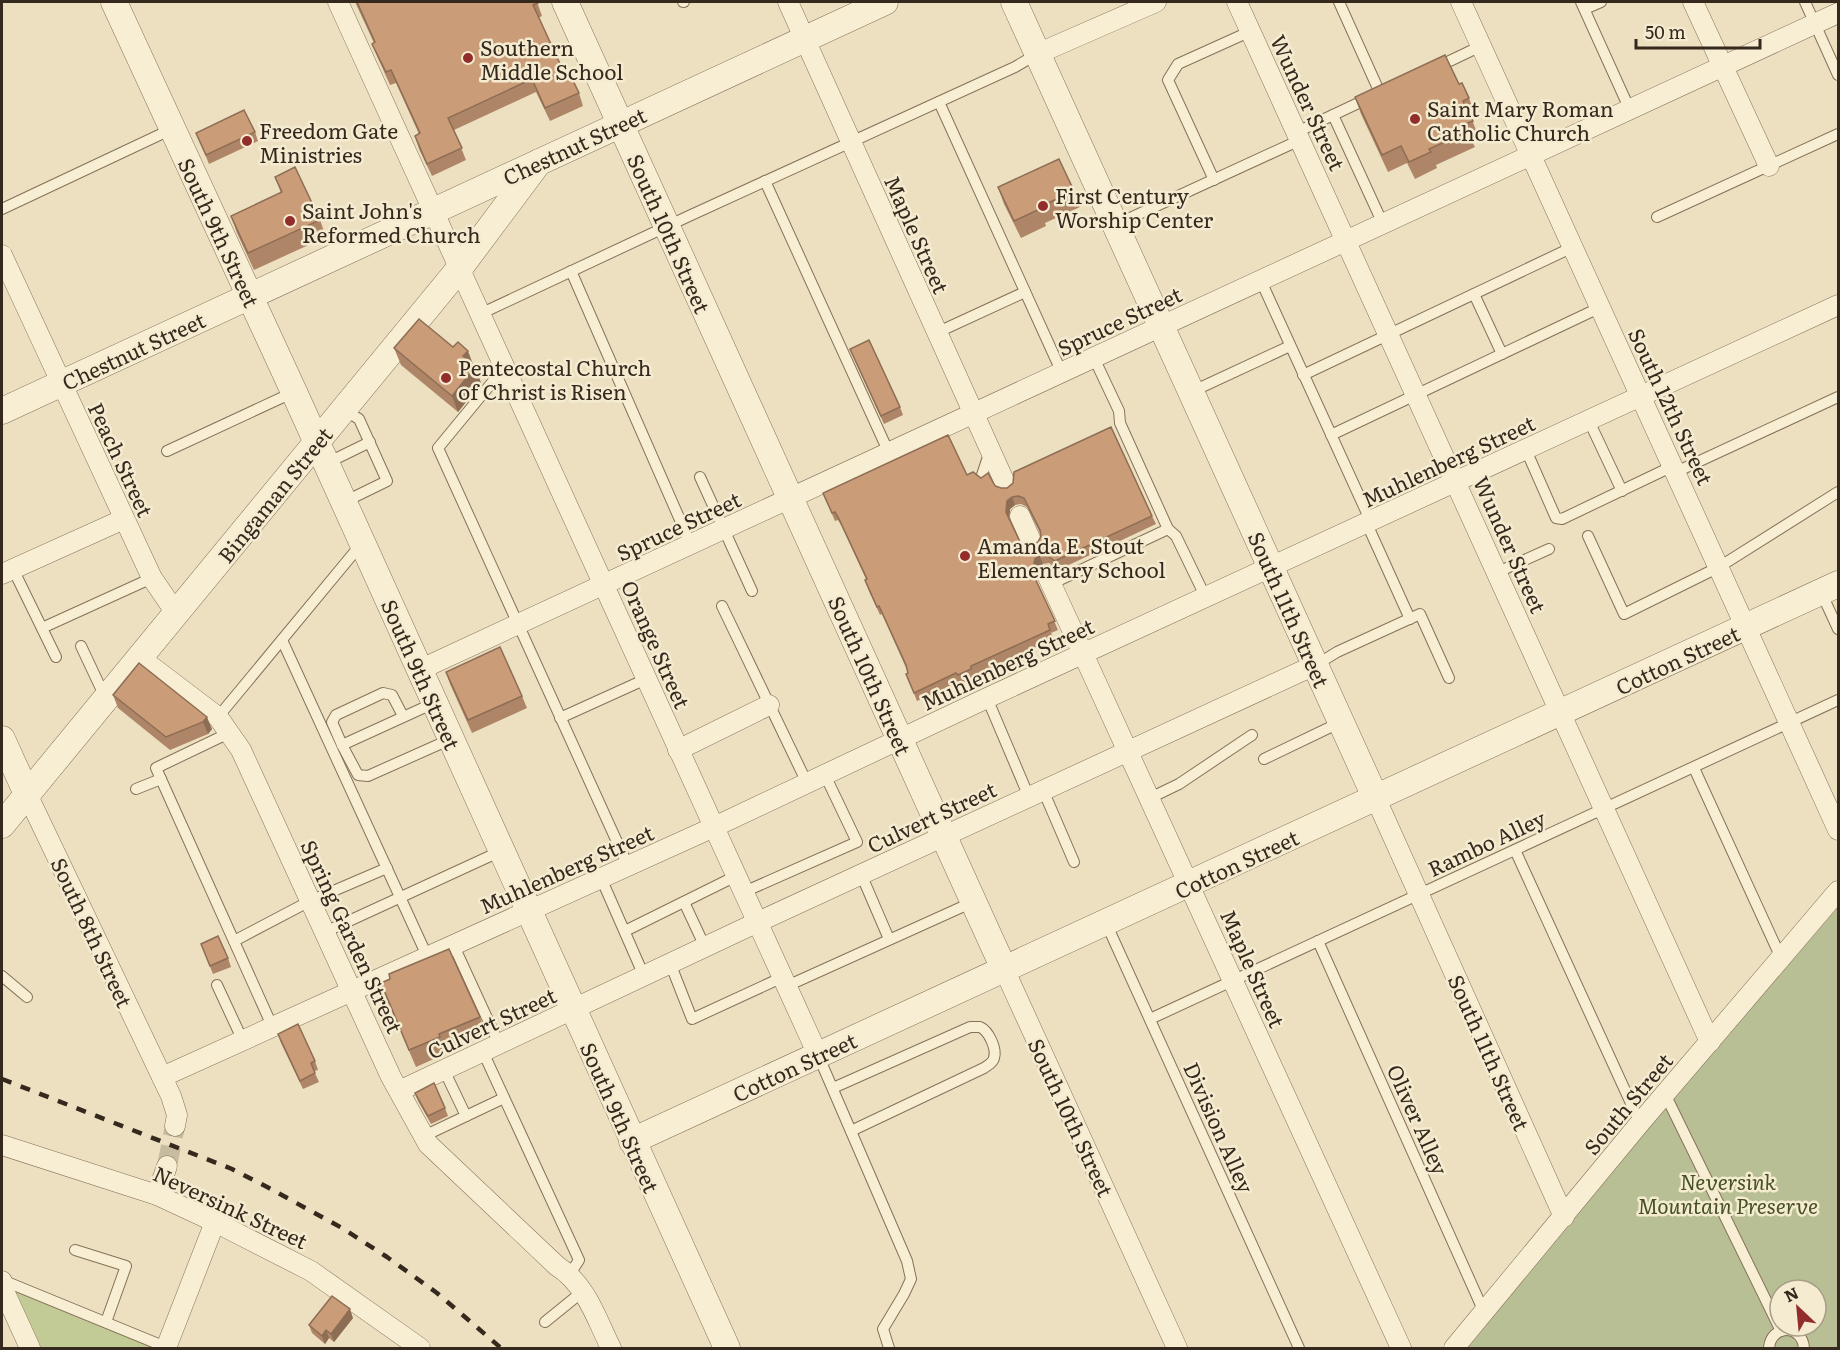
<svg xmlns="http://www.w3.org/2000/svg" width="1840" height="1350" font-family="Literata,serif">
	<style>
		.green { fill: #c2ca95 }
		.cemetery { fill: #b9bf94; fill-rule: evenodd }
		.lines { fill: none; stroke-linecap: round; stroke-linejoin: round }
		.minor-tunnel { stroke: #c7bba0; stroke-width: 20; stroke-dasharray: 20 10; stroke-linecap: butt }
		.service-casing { stroke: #857259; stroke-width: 12 }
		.minor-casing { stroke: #857259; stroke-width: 21 }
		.tertiary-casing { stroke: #857259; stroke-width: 27 }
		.service { stroke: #f8eed4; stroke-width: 10 }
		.minor { stroke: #f8eed4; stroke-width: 20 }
		.tertiary { stroke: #f8eed4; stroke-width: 26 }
		.rail { stroke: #35291d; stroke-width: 4.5; stroke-dasharray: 10 10; stroke-linecap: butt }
		.wall { fill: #ae8667; fill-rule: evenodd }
		.shaded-wall { fill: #8d6d54 }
		.building { fill: #ca9c78; stroke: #8d6d54; stroke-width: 1.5; fill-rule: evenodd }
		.poi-dot { fill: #922d2b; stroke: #f4ebd0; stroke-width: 2 }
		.labels { text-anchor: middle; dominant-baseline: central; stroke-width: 5; stroke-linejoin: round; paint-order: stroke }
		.poi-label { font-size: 21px; fill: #35291d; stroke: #f4ebd0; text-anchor: start }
		.street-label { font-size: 21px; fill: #35291d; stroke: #f4ebd0 }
		.park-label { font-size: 21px; font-style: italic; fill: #455124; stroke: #f4ebd0 }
	</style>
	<rect width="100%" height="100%" fill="#ece0c1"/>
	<polygon class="green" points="14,1290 160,1348 38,1348"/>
	<path class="cemetery" d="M 1838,907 L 1838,1348 L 1464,1348 L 1577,1210 ZM 1780,1290 L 1816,1290 L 1816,1326 L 1780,1326 Z"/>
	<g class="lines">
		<polyline class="minor-tunnel" points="167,1166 175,1126"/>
		<g class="service-casing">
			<g id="service">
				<polyline points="683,2 684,2"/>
				<polyline points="1339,2 1380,93"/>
				<polyline points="1581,2 1630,110"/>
				<polyline points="1805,2 1838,75"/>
				<polyline points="1585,9 1601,2"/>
				<polyline points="1435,68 1481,46"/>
				<polyline points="939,102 1062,373"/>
				<polyline points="1333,115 1383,224"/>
				<polyline points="1297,132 1369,98"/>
				<polyline points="1214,180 1168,80 1178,64 1251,31"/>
				<polyline points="765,181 889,453"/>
				<polyline points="2,209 172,129"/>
				<polyline points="1657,217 1838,134"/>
				<polyline points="1115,225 1300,140"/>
				<polyline points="571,271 691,545"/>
				<polyline points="1261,281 1371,522"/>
				<polyline points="1474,294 1502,354"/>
				<polyline points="480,314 689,216 1015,67 1037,54"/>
				<polyline points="936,333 1025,292"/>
				<polyline points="1094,358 1119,411 1120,423 1168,529 1176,536 1206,598"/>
				<polyline points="504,368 438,448 628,866"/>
				<polyline points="1303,375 1573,247"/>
				<polyline points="1191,392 1290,346"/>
				<polyline points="344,410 359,419 387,481 344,502"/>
				<polyline points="1589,421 1622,491"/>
				<polyline points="1331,435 1601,307"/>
				<polyline points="1526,450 1556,518 1562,519 1673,466"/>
				<polyline points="167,451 294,392"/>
				<polyline points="327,463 370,442"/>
				<polyline points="1676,472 1838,397"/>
				<polyline points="700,477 752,591"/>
				<polyline points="984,479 982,475 990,451"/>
				<polyline points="1367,524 1410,619"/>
				<polyline points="1588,536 1624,614 1719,567 1838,492"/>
				<polyline points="13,569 56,657"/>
				<polyline points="1498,572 1549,549"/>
				<polyline points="1051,584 1168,529"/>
				<polyline points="1821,592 1838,629"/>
				<polyline points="722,606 807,783"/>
				<polyline points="42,628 152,578"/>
				<polyline points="282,640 428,958"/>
				<polyline points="81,646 105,697"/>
				<polyline points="1316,665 1337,652 1420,614 1449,678"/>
				<polyline points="987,698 1029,797"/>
				<polyline points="434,703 342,745 358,775 368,776 451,739"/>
				<polyline points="218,717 362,543"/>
				<polyline points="560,718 646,679"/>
				<polyline points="229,733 156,768 273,1028"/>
				<polyline points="342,745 332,722 336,715 383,693 392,695 403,716"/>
				<polyline points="1264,759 1341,722"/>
				<polyline points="1694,768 1781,958"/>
				<polyline points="136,789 161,779"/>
				<polyline points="1043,790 1074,862"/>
				<polyline points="1150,798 1179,784 1252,735"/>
				<polyline points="1515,850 1640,1123"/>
				<polyline points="862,874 864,881 889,939"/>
				<polyline points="601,878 644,976"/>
				<polyline points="744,892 857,842 825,775"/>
				<polyline points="684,902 705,947"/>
				<polyline points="1106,923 1299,1348"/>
				<polyline points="625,931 736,876"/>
				<polyline points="325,932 501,851"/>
				<polyline points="234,941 310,901 387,868"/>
				<polyline points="1318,941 1484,1312"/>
				<polyline points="454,946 499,1044"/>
				<polyline points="670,963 692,1019 783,977"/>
				<polyline points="2,976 27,997"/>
				<polyline points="217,985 243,1041"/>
				<polyline points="787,986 973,902"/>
				<polyline points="1150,1019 1838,700"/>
				<polyline points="483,1052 579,1260 570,1274"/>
				<polyline points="818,1055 907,1261 911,1279 904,1294 883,1329 889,1348"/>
				<polyline points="444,1070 466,1116"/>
				<path d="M 833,1088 L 970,1027 C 971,1027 979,1027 980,1027 C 989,1031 997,1049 994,1058 C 993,1063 988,1065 984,1068 L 851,1131"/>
				<polyline points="1665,1094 1781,1331"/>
				<polyline points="424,1136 504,1098"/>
				<polyline points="75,1250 126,1266 106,1322"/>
				<polyline points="2,1280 168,1348"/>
				<polyline points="545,1322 582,1292"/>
				<path d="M 1769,1348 C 1771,1324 1802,1324 1804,1348"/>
			</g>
		</g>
		<g class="minor-casing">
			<g id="minor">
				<polyline points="338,2 818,1055"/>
				<polyline points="788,2 1006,485"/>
				<polyline points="1237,2 1710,1042"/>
				<polyline points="1461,2 1838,830"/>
				<polyline points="1693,2 1769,166"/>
				<polyline points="1037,54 1156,2"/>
				<polyline points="2,255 152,578 176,613"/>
				<polyline points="1020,516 1032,543"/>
				<polyline points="2,574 124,519"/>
				<polyline points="1047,575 1401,1348"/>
				<path d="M 139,657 L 218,717 L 241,750 L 391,1077 L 428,1144 L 557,1266 C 586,1284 597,1320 611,1348"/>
				<polyline points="419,670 1838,13"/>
				<polyline points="678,750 769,705"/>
				<polyline points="27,794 171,1096 177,1115 175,1126"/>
				<polyline points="1376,799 1564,1217"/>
				<polyline points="1004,969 1177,1348"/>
				<polyline points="162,1077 714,827 987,698 1838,305"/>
				<polyline points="399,1091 758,922 1315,665"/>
				<polyline points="2,1145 157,1195 215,1222 311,1271 420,1348"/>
				<polyline points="157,1195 167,1166"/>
				<polyline points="2,1281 4,1291 30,1348"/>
				<polyline points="166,1348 215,1222"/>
				<polyline points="1454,1348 1640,1123 1838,891"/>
			</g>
		</g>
		<g class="tertiary-casing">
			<g id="tertiary">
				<polyline points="114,2 294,392 727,1348"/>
				<polyline points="565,2 1004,969"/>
				<polyline points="1014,2 1376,799"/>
				<polyline points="2,411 885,2"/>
				<polyline points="2,739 27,794"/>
				<polyline points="2,825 459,269 539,162"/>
				<polyline points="632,1141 1838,584"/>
			</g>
		</g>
		<use href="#service" class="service"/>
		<use href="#minor" class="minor"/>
		<use href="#tertiary" class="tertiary"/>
		<polyline class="rail" points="2,1079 232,1169 269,1188 342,1228 387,1257 437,1293 501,1348"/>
	</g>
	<g class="wall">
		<polygon points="355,2 537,2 542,16 538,18 562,68 579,93 583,106 550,121 536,92 454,130 466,160 432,176 419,149 415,136 419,134 396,83 390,85 377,56 372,44 374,43"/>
		<polygon points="1459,84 1469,98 1475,115 1471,117 1479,138 1472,141 1475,147 1436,165 1437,168 1415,179 1407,163 1388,172 1361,114 1355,97"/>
		<polygon points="255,132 258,141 209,164 196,133"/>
		<polygon points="275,177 320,220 326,237 254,270 237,233 231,216 281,193"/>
		<polygon points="998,187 1074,191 1080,207 1045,223 1046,226 1021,238 1004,204"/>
		<polygon points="394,348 473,364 475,367 481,383 458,412 401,365"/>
		<polygon points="850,349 900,407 903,415 884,424"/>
		<path d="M 967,475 L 981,478 L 1001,488 L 1152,516 L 1156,524 L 1058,570 L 1049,563 L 1043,564 L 1038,568 L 1036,579 L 1058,630 L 1051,633 L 1054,639 L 974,675 L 974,678 L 961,684 L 959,682 L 917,701 L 906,674 L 908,673 L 907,670 L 882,614 L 880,615 L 868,589 L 865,580 L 866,579 L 842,527 L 838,520 L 835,521 L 823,493 ZM 1021,504 L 1027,507 L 1040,533 L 1041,536 L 1038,542 L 1028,546 L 1021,544 L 1009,519 L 1010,509 L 1015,505 Z"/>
		<polygon points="139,663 212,729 208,734 170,750 118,708 113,695"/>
		<polygon points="446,672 522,696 527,708 472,733 450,684"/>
		<polygon points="201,944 228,958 231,967 213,974"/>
		<polygon points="381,983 480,1017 486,1034 446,1051 447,1053 416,1067 387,1000"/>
		<polygon points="278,1034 315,1061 318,1070 314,1071 319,1082 303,1089 281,1043"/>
		<polygon points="415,1093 445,1108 448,1116 431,1124 418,1101"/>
		<polygon points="353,1318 334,1342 329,1338 325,1344 312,1333 309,1325"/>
	</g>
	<g class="shaded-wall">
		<polygon points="468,351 474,367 463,356"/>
		<polygon points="475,367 481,383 458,412 452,396"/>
		<polygon points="1012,497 1015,505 1010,509 1009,520 1006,512 1007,501"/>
		<polygon points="1039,555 1043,564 1038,568 1035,580 1032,572 1035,559"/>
		<polygon points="207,717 212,729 208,734 203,722"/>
		<polygon points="350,1309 353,1318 334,1342 331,1334"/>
		<polygon points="326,1330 329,1338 325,1344 322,1336"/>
	</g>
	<g class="building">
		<polygon points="357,2 537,2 538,3 533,5 562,68 566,66 579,93 545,108 532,79 448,118 462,148 427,164 415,136 420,133 391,70 386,72 372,44 375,42"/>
		<polygon points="1445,55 1459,84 1462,83 1469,98 1463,101 1473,121 1465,124 1469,131 1429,149 1431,152 1409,162 1401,146 1382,155 1355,97"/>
		<polygon points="244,110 255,132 206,155 196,133"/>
		<polygon points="1059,159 1074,191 1039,207 1040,209 1014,221 998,187"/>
		<polygon points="295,167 320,220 248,253 231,216 282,192 275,177"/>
		<polygon points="419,319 453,347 458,342 468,351 463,356 475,367 452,396 394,348"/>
		<polygon points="869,340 900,407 881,416 850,349"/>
		<path d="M 1111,427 L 1152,516 L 1055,561 L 1046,555 L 1039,555 L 1035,559 L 1032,572 L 1055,621 L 1048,624 L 1050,630 L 971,666 L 971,669 L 958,675 L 956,673 L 914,693 L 906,674 L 908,673 L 906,665 L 879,606 L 877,607 L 865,580 L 867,579 L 839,519 L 835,512 L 832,513 L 823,493 L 948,435 L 967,475 L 973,472 L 981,478 L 988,473 L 995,486 L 1001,488 L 1007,488 L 1013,483 L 1014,472 ZM 1018,496 L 1024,498 L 1040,530 L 1041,536 L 1038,542 L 1028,546 L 1021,544 L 1006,512 L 1007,501 L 1012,497 Z"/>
		<polygon points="500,647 522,696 468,720 446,672"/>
		<polygon points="139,663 207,717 203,722 166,737 113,695"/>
		<polygon points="218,936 228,958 210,966 201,944"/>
		<polygon points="449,949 480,1017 439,1034 440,1037 409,1050 381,983 390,979 389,974"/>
		<polygon points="298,1024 315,1061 311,1063 315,1073 300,1081 278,1034"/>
		<polygon points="434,1083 445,1108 428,1116 415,1093"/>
		<polygon points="332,1296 350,1309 331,1334 326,1330 322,1336 309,1325"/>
	</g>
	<g class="poi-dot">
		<circle cx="468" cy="58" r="6"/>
		<circle cx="1415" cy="119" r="6"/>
		<circle cx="247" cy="141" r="6"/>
		<circle cx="1043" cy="206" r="6"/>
		<circle cx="290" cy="221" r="6"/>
		<circle cx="446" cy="378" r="6"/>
		<circle cx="965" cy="556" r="6"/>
	</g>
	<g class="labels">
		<g class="poi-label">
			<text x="480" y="46">Southern<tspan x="480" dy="24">Middle School</tspan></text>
			<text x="1427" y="107">Saint Mary Roman<tspan x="1427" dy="24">Catholic Church</tspan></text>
			<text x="259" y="129">Freedom Gate<tspan x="259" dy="24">Ministries</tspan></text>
			<text x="1055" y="194">First Century<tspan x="1055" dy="24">Worship Center</tspan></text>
			<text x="302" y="209">Saint John's<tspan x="302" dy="24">Reformed Church</tspan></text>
			<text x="458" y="366">Pentecostal Church<tspan x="458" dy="24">of Christ is Risen</tspan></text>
			<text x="977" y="544">Amanda E. Stout<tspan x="977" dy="24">Elementary School</tspan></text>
		</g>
		<g class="street-label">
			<text transform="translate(1309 102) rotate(65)">Wunder Street</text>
			<text transform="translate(574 145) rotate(-25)">Chestnut Street</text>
			<text transform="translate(220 232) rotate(65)">South 9th Street</text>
			<text transform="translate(670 233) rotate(66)">South 10th Street</text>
			<text transform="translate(918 234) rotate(66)">Maple Street</text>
			<text transform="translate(1119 320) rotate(-25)">Spruce Street</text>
			<text transform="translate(133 350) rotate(-25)">Chestnut Street</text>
			<text transform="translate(1672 406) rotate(65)">South 12th Street</text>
			<text transform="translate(122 459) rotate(65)">Peach Street</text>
			<text transform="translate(1448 460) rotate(-25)">Muhlenberg Street</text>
			<text transform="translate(274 494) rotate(-51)">Bingaman Street</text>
			<text transform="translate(678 525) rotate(-25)">Spruce Street</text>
			<text transform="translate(1511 544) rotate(66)">Wunder Street</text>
			<text transform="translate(1290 609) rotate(66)">South 11th Street</text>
			<text transform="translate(657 644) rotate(66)">Orange Street</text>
			<text transform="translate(1677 659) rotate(-25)">Cotton Street</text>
			<text transform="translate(1007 663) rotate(-25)">Muhlenberg Street</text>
			<text transform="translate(422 674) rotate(66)">South 9th Street</text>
			<text transform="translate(871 675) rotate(66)">South 10th Street</text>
			<text transform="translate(931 816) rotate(-25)">Culvert Street</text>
			<text transform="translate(1486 842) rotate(-25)">Rambo Alley</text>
			<text transform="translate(1236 863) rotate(-25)">Cotton Street</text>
			<text transform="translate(566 868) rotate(-24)">Muhlenberg Street</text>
			<text transform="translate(93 932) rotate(65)">South 8th Street</text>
			<text transform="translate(353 936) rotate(65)">Spring Garden Street</text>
			<text transform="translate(1254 968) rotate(66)">Maple Street</text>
			<text transform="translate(491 1022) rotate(-25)">Culvert Street</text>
			<text transform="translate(1490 1052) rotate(66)">South 11th Street</text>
			<text transform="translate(794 1066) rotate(-25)">Cotton Street</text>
			<text transform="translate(1627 1103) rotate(-50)">South Street</text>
			<text transform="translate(621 1117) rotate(66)">South 9th Street</text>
			<text transform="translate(1072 1117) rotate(65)">South 10th Street</text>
			<text transform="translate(1419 1119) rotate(66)">Oliver Alley</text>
			<text transform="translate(1220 1127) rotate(66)">Division Alley</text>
			<text transform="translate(231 1206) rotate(25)">Neversink Street</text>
		</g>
		<g class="park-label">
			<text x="1728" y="1180">Neversink<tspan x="1728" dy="24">Mountain Preserve</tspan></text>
		</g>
	</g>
	<rect width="1840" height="1350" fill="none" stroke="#35291d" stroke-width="6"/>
	<g transform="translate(1798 1308) rotate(334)"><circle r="28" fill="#f4ebd0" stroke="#a89d88" stroke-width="1.5"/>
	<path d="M0-4.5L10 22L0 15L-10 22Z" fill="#922d2b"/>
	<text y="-9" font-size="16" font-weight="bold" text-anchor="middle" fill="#35291d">N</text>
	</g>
	<path d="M1636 39v9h124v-9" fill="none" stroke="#35291d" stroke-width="3"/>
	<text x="1645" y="39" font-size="18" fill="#35291d" stroke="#f4ebd0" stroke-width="4.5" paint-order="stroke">50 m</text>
</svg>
